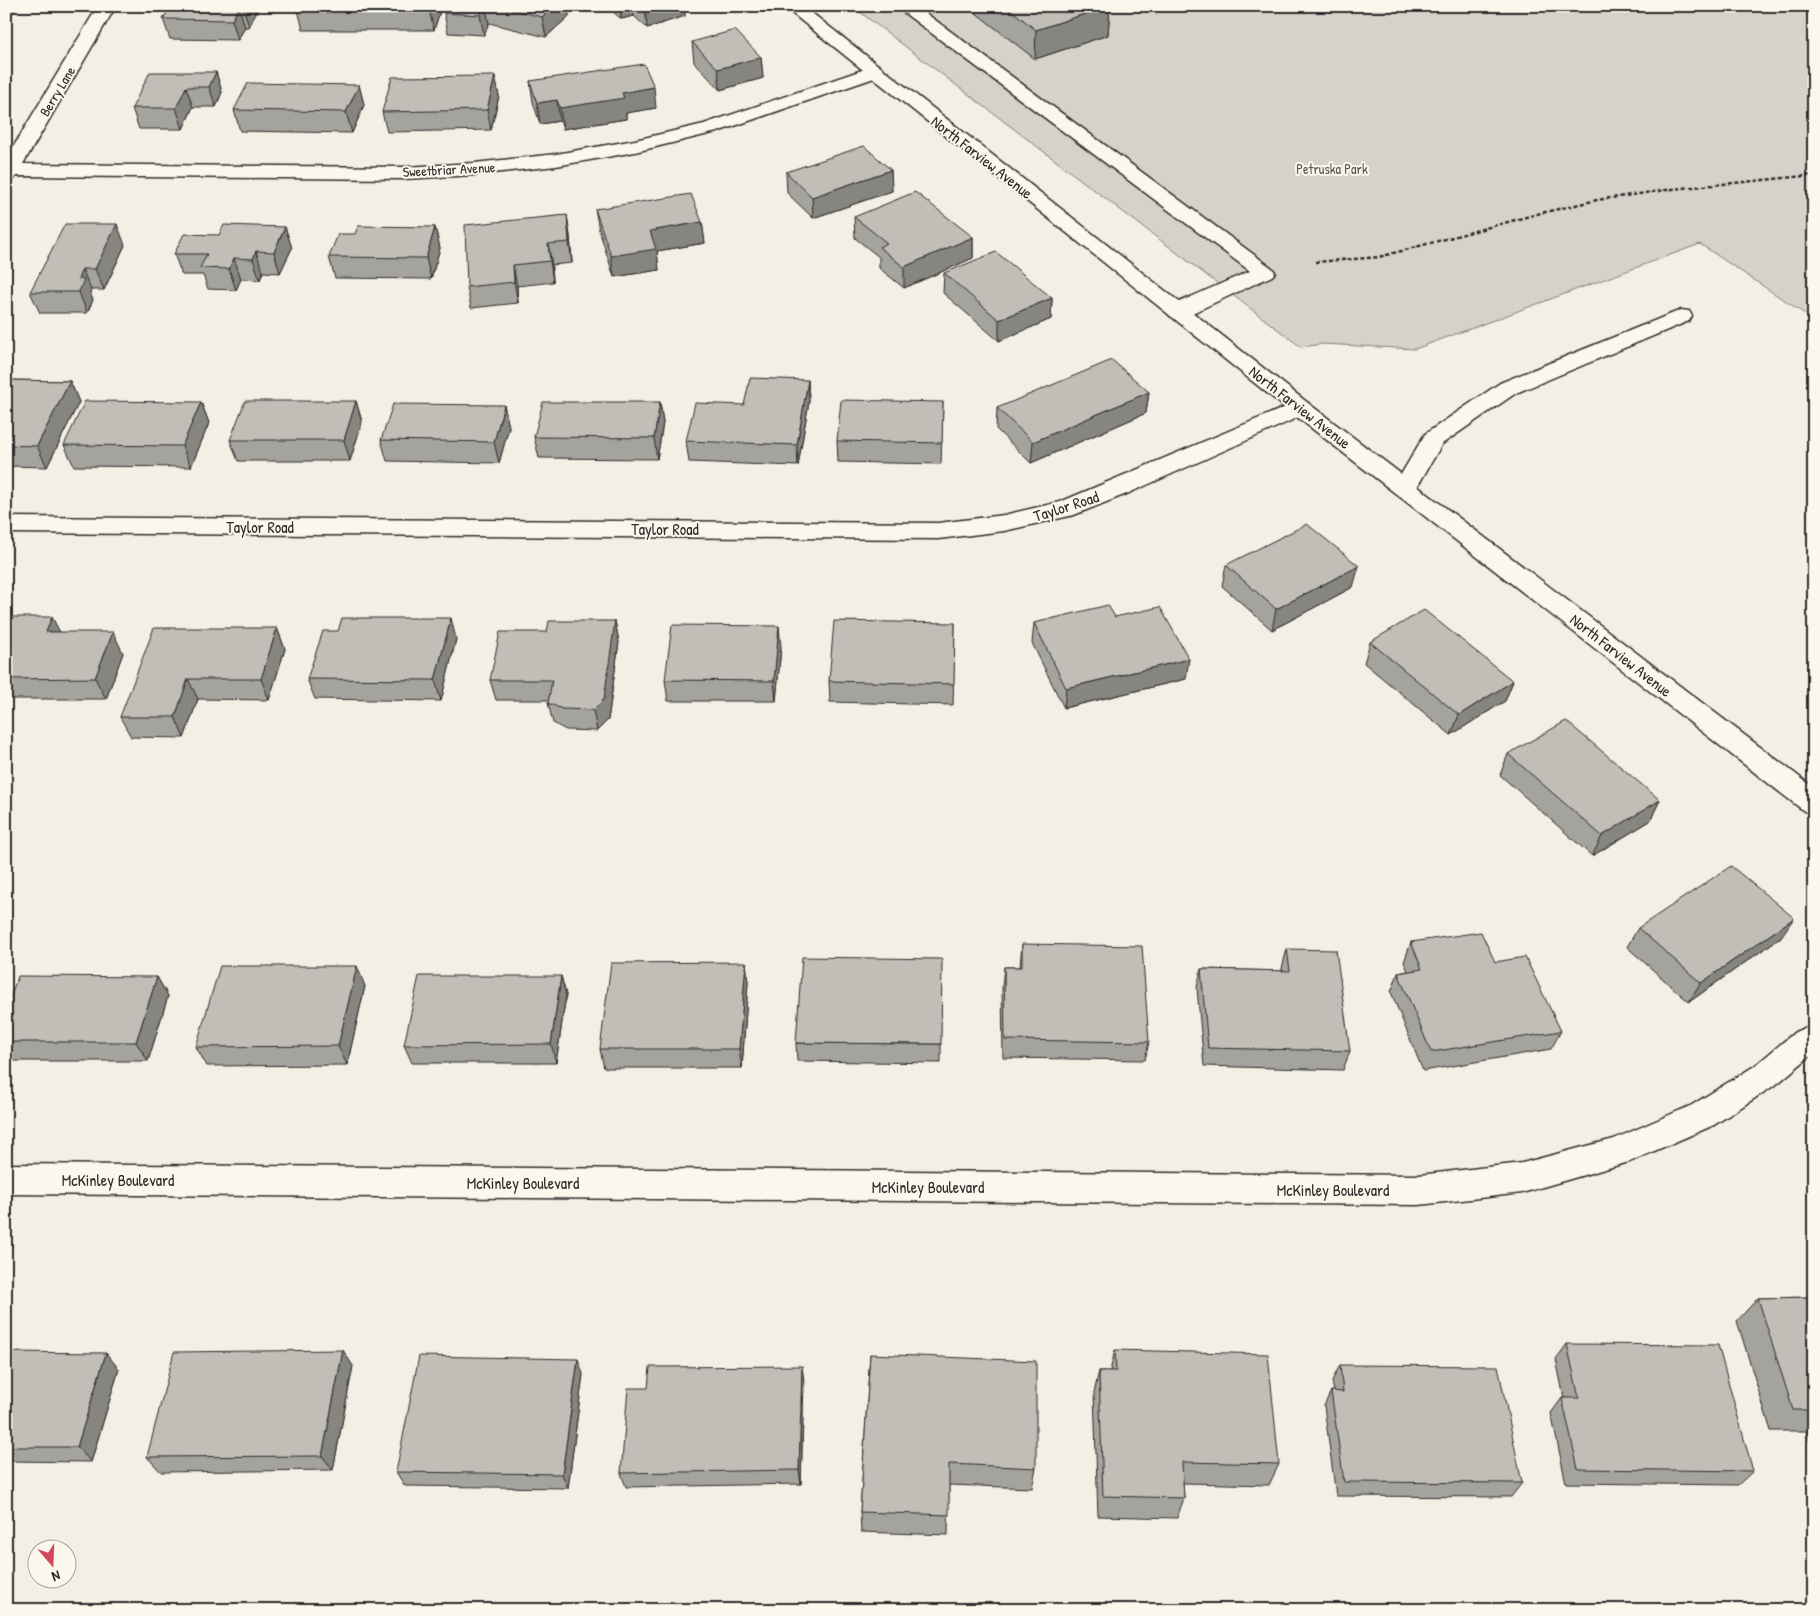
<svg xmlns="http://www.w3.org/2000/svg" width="1820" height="1616" font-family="'Patrick Hand',sans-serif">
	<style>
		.green { fill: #d5d2c9; stroke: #807e7a }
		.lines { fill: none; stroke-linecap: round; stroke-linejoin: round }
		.lane-casing { stroke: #2b2b2b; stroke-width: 3 }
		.street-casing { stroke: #2b2b2b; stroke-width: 3 }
		.secondary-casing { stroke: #2b2b2b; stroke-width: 3 }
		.path { stroke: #2b2b2b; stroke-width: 2.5; stroke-dasharray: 4 2.5; stroke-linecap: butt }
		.lane { fill: #fbf7ec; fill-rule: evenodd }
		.street { fill: #fbf7ec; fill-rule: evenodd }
		.secondary { fill: #fbf7ec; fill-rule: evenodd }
		.wall { fill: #a5a39d; stroke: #2b2b2b }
		.shaded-wall { fill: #86857f; stroke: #2b2b2b }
		.building { fill: #c0beb6; stroke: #2b2b2b }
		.labels { text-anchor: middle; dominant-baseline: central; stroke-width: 4; stroke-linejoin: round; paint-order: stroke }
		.far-street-label { font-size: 14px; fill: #2b2b2b; stroke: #fbf7ec }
		.far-park-label { font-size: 14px; fill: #565552; stroke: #fbf7ec }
		.street-label { font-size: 16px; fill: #2b2b2b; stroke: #fbf7ec }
	</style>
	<rect width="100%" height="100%" fill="#f3efe4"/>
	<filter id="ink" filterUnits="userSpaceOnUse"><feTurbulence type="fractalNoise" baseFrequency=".02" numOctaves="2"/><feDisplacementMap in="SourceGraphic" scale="10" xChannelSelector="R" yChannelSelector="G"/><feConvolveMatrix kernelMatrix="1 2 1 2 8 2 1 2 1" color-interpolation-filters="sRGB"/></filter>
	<g filter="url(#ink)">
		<polygon class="green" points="852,6 1814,6 1814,320 1700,244 1415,349 1323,344 1301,347"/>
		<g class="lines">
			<g class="lane-casing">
				<g id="lane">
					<polygon points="895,6 916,6 1272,268 1275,272 1272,276 1186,316 1178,317 1170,316 1167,311 1170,306 1250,271"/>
					<polygon points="1681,310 1689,311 1692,316 1689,321 1516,393 1442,444 1413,494 1405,496 1397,494 1393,488 1425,434 1500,383"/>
				</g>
			</g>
			<g class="street-casing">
				<g id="street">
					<polygon points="98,6 116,6 23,164 404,167 474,163 556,154 635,140 704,124 868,68 874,66 880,68 883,72 880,76 717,132 635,152 556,166 474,175 404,179 16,176 13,180 6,182 6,159"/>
					<polygon points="1300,401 1308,403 1311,408 1308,413 1129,493 1074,515 1004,531 938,539 6,533 6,517 938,523 1004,515 1060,502"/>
					<polygon points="1814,1024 1814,1053 1778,1083 1714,1125 1629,1162 1522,1193 1419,1205 6,1194 6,1164 1419,1175 1522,1163 1614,1139 1692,1105 1756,1065 1795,1032"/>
				</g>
			</g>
			<g class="secondary-casing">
				<polygon id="secondary" points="783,6 803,6 1308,403 1814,788 1814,814 1804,811 1292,413"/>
			</g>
			<polyline class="path" points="1315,262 1379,257 1541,213 1597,200 1673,189 1814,175"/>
			<use href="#lane" class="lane"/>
			<use href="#street" class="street"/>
			<use href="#secondary" class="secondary"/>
		</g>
		<g class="wall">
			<polygon points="171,6 259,6 259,7 249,27 245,27 238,40 170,39 163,19"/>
			<polygon points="299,6 440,6 441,8 434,30 303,30 298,10"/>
			<polygon points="447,6 568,6 569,16 546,37 489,23 484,35 448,33 444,13"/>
			<polygon points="609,6 684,6 685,16 647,28 634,16 621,19 610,9"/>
			<polygon points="967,6 1110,6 1108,35 1035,59"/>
			<polygon points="692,42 761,57 763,78 720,90 694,62"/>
			<polygon points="216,72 222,92 216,107 193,107 183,129 139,129 132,108"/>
			<polygon points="495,76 499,96 491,130 387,132 382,112"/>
			<polygon points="530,81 656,108 626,113 626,119 563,129 560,121 540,124 533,102"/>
			<polygon points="359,85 364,105 352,133 240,131 234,110"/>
			<polygon points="891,170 892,191 813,218 787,193 786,172"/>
			<polygon points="595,209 702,222 705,243 657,251 659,270 614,277 599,230"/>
			<polygon points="567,215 570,236 572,263 552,265 553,282 517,286 518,303 471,308 467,287"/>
			<polygon points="854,217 973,237 973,258 904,288 879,268 879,257 855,238"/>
			<polygon points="285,227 292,248 280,273 263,272 260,280 241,279 236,290 208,289 203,275 182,275 174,254 219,235"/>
			<polygon points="435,227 440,248 431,279 335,278 329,257 355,234"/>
			<polygon points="125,245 104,290 91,290 90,293 93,300 87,313 40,313 30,292"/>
			<polygon points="944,273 1052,298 1051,319 999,341 943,293"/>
			<polygon points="6,380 70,381 79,402 47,467 6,466"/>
			<polygon points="808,380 809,401 798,466 689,462 686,441 744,405"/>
			<polygon points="1149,392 1146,413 1031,463 996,429 997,408"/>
			<polygon points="356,401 362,422 350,461 238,461 230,440"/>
			<polygon points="201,402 209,423 191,467 74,466 64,445"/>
			<polygon points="660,402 663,423 657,459 539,458 534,437"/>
			<polygon points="943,402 941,464 838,462 837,441"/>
			<polygon points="504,405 509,427 499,463 387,461 381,440"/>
			<polygon points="1226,565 1353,587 1272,630 1222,586"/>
			<polygon points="6,617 60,632 123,653 106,699 6,699"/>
			<polygon points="1115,617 1186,679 1064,708 1032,643 1034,623"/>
			<polygon points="615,621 619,642 608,720 597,731 566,730 553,723 548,703 549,700 496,700 490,680 547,632"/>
			<polygon points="955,623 953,705 830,702 829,681"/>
			<polygon points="277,628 285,649 269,700 198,699 184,738 131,737 120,717"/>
			<polygon points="456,639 441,701 315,699 307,679"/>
			<polygon points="1370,642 1513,681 1505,701 1451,735 1364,663"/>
			<polygon points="781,647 776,701 668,701 665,680"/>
			<polygon points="1508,754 1660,800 1650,821 1592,856 1500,775"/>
			<polygon points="1638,928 1781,937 1689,1002 1627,947"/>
			<polygon points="1411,942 1495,962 1561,1031 1551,1049 1423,1071 1391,992 1398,973 1408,971 1404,962"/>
			<polygon points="1022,944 1149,1042 1145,1060 1003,1058 1002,986 1004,967 1020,967"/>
			<polygon points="1287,949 1350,1051 1343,1070 1204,1066 1197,988 1201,969 1282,971 1282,968"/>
			<polygon points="746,962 748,982 742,1068 604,1068 600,1049"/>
			<polygon points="561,976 566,995 556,1063 412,1063 404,1045"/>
			<polygon points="157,977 168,996 148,1061 7,1061 6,1060 6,1008"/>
			<polygon points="365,986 347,1065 207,1066 196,1047"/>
			<polygon points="796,1043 941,1044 941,1063 797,1061"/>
			<polygon points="1814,1297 1814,1456 1806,1431 1771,1431 1737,1321 1758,1298"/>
			<polygon points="1567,1344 1753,1471 1738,1485 1566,1483 1551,1413 1562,1398 1564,1398 1556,1359"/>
			<polygon points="1115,1350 1279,1464 1269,1485 1183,1483 1184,1498 1177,1518 1098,1516 1094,1393 1099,1371 1110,1371"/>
			<polygon points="6,1352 119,1369 91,1462 6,1461"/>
			<polygon points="870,1354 1036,1468 1032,1488 949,1485 948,1535 861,1532 860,1512"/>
			<polygon points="1340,1365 1522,1483 1511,1497 1336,1496 1324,1406 1331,1391 1334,1392 1332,1381"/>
			<polygon points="353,1366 333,1470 161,1472 147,1457"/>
			<polygon points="583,1374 568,1488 405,1486 396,1472"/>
			<polygon points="804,1381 801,1484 626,1487 621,1473 648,1388"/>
		</g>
		<g class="shaded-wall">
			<polygon points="6,6 17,6 7,22 6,20"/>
			<polygon points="243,6 259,6 259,7 249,27 243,7"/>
			<polygon points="431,6 440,6 441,8 434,30 429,10"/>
			<polygon points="484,6 485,6 489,23 484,35 480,15"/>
			<polygon points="554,6 568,6 569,16 546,37 542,17"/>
			<polygon points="620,6 633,6 634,16 621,19"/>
			<polygon points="649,6 684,6 685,16 647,28 645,8"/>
			<polygon points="1110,6 1108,35 1035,59 1036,30"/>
			<polygon points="239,7 245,27 238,40 232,20"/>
			<polygon points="761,57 763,78 720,90 718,69"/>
			<polygon points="216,72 222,92 216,107 209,87"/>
			<polygon points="495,76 499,96 491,130 487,110"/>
			<polygon points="359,85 364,105 352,133 346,112"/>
			<polygon points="186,87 193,107 183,129 176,108"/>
			<polygon points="654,87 656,108 626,113 626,119 563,129 560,108 622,93"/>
			<polygon points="557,100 560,121 540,124 537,103"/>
			<polygon points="891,170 892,191 813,218 812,197"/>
			<polygon points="567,215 570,236 572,263 569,242"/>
			<polygon points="702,222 705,243 657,251 659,270 614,277 611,256 650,231"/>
			<polygon points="117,224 125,245 104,290 95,269"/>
			<polygon points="285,227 292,248 280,273 274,252"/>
			<polygon points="435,227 440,248 431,279 426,258"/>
			<polygon points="973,237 973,258 904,288 904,267"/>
			<polygon points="548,244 552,265 553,282 550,261"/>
			<polygon points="256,251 263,272 260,280 253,259"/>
			<polygon points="234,258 241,279 236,290 229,269"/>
			<polygon points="513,265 517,286 518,303 514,282"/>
			<polygon points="82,269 91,290 90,293 93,300 87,313 79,292 78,279"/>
			<polygon points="1052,298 1051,319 999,341 999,320"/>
			<polygon points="808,380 809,401 798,466 797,445"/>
			<polygon points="70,381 79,402 47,467 37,446"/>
			<polygon points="1149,392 1146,413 1031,463 1033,442"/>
			<polygon points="356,401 362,422 350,461 344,440"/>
			<polygon points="201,402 209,423 191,467 182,446"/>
			<polygon points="660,402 663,423 657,459 654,438"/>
			<polygon points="504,405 509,427 499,463 494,442"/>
			<polygon points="1359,566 1353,587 1272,630 1276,609"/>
			<polygon points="52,617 63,638 46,632"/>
			<polygon points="451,618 456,639 441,701 435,680"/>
			<polygon points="615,621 619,642 608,720 597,731 593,710"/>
			<polygon points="779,626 781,647 776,701 774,681"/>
			<polygon points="277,628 285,649 269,700 261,679"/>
			<polygon points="113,632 123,653 106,699 95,678"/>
			<polygon points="1189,659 1186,679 1064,708 1066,688"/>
			<polygon points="188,679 198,699 184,738 175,717"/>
			<polygon points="1513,681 1505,701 1451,735 1459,715"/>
			<polygon points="1660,800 1650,821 1592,856 1602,836"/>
			<polygon points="1794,918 1781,937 1689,1002 1701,983"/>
			<polygon points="746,962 748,982 742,1068 739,1049"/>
			<polygon points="357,966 365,986 347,1065 338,1046"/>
			<polygon points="561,976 566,995 556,1063 551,1044"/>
			<polygon points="157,977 168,996 148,1061 136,1042"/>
			<polygon points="343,1350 353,1366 333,1470 322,1456"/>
			<polygon points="106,1353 119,1369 91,1462 77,1447"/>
			<polygon points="578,1359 583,1374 568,1488 562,1474"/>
			<polygon points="802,1366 804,1381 801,1484 799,1470"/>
		</g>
		<g class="building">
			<polygon points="171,6 243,6 243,7 239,7 232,20 163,19"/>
			<polygon points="299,6 431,6 429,10 298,10"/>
			<polygon points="447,6 484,6 480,15 444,13"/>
			<polygon points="497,6 554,6 542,17"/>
			<polygon points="1006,6 1109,6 1036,30"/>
			<polygon points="735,30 761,57 718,69 692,42"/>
			<polygon points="644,64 654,87 622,93 624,98 560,108 557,100 537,103 530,81"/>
			<polygon points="150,72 216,72 209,87 186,87 176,108 132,108"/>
			<polygon points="495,76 487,110 382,112 392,77"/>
			<polygon points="248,83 359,85 346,112 234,110"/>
			<polygon points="864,146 891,170 812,197 786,172"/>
			<polygon points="915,192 973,237 904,267 879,247 887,243 854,217"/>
			<polygon points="691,194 702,222 650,231 656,249 611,256 595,209"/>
			<polygon points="567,215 569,242 548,244 550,261 513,265 514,282 467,287 465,225"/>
			<polygon points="65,224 117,224 95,269 82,269 78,279 84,279 79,292 30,292"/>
			<polygon points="224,225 285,227 274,252 256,251 253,259 234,258 229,269 200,268 207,254 174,254 184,234 219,235"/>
			<polygon points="358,226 435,227 426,258 329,257 338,234 355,234"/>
			<polygon points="996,252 1052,298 999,320 944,273"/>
			<polygon points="1112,360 1149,392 1033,442 997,408"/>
			<polygon points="750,378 808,380 797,445 686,441 695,403 744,405"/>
			<polygon points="6,380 70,381 37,446 6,445"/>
			<polygon points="841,400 943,402 942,443 837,441"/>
			<polygon points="85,401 201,402 182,446 64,445"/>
			<polygon points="245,401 356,401 344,440 230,440"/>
			<polygon points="543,402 660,402 654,438 534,437"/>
			<polygon points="393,404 504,405 494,442 381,440"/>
			<polygon points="1307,524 1359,566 1276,609 1226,565"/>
			<polygon points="1108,605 1115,617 1160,607 1189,659 1066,688 1034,623"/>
			<polygon points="1424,610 1513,681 1459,715 1370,642"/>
			<polygon points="6,617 52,617 46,632 113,632 95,678 6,679"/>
			<polygon points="342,618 451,618 435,680 307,679 323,631 338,631"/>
			<polygon points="549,621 615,621 604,699 593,710 562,709 548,703 552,680 490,680 500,632 547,632"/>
			<polygon points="834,621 955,623 954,684 829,681"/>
			<polygon points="672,625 779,626 774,681 665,680"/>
			<polygon points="154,628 277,628 261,679 188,679 175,717 120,717"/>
			<polygon points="1566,721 1660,800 1602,836 1508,754"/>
			<polygon points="1731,866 1794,918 1701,983 1638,928"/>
			<polygon points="1481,932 1495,962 1525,957 1561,1031 1431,1052 1398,973 1422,969 1411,942"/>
			<polygon points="1022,944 1142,946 1149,1042 1005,1040 1004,967 1022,967"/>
			<polygon points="1287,949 1336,950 1350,1051 1208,1048 1201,969 1290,971"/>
			<polygon points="802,957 942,959 941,1044 796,1043"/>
			<polygon points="746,962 739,1049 600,1049 611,963"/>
			<polygon points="220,966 357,966 338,1046 196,1047"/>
			<polygon points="18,976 157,977 136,1042 6,1042 6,1008"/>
			<polygon points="419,976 561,976 551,1044 404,1045"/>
			<polygon points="1814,1297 1814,1410 1793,1410 1758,1298"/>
			<polygon points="1567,1344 1718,1345 1753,1471 1578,1469 1562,1398 1579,1398"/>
			<polygon points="343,1350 322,1456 147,1457 174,1352"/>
			<polygon points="1115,1350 1268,1354 1279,1464 1182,1462 1184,1498 1103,1496 1099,1371 1116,1371"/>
			<polygon points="6,1352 106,1353 77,1447 6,1447"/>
			<polygon points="870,1354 1036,1361 1036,1468 949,1464 949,1515 860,1512"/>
			<polygon points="419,1356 578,1359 562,1474 396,1472"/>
			<polygon points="1340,1365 1498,1366 1522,1483 1344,1482 1331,1391 1343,1392"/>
			<polygon points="802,1366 799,1470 621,1473 628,1388 648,1388 650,1367"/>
		</g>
	</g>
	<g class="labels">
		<g class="far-street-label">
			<text transform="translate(57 91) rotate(-59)">Berry Lane</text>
			<text transform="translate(449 169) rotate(-3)">Sweetbriar Avenue</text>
		</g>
		<g class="far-park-label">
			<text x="1332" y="168">Petruska Park</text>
		</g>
		<g class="street-label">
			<text transform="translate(982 157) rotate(38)">North Farview Avenue</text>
			<text transform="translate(1300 407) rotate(38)">North Farview Avenue</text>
			<text transform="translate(1066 506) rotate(-18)">Taylor Road</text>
			<text x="260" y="527">Taylor Road</text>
			<text x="665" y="529">Taylor Road</text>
			<text transform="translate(1621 655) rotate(38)">North Farview Avenue</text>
			<text x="118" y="1180">McKinley Boulevard</text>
			<text x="523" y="1183">McKinley Boulevard</text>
			<text x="928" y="1187">McKinley Boulevard</text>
			<text x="1333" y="1190">McKinley Boulevard</text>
		</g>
	</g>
	<rect width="1820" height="1616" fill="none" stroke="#fbf7ec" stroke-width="25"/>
	<rect x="12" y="12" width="1795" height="1591" fill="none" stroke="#2b2b2b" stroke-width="2" filter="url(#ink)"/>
	<g transform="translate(52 1564) rotate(161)"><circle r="24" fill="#fbf7ec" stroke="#a8a59f"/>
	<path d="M0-4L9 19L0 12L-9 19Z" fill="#d1495b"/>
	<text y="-8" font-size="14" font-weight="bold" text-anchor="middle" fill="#2b2b2b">N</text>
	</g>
</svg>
